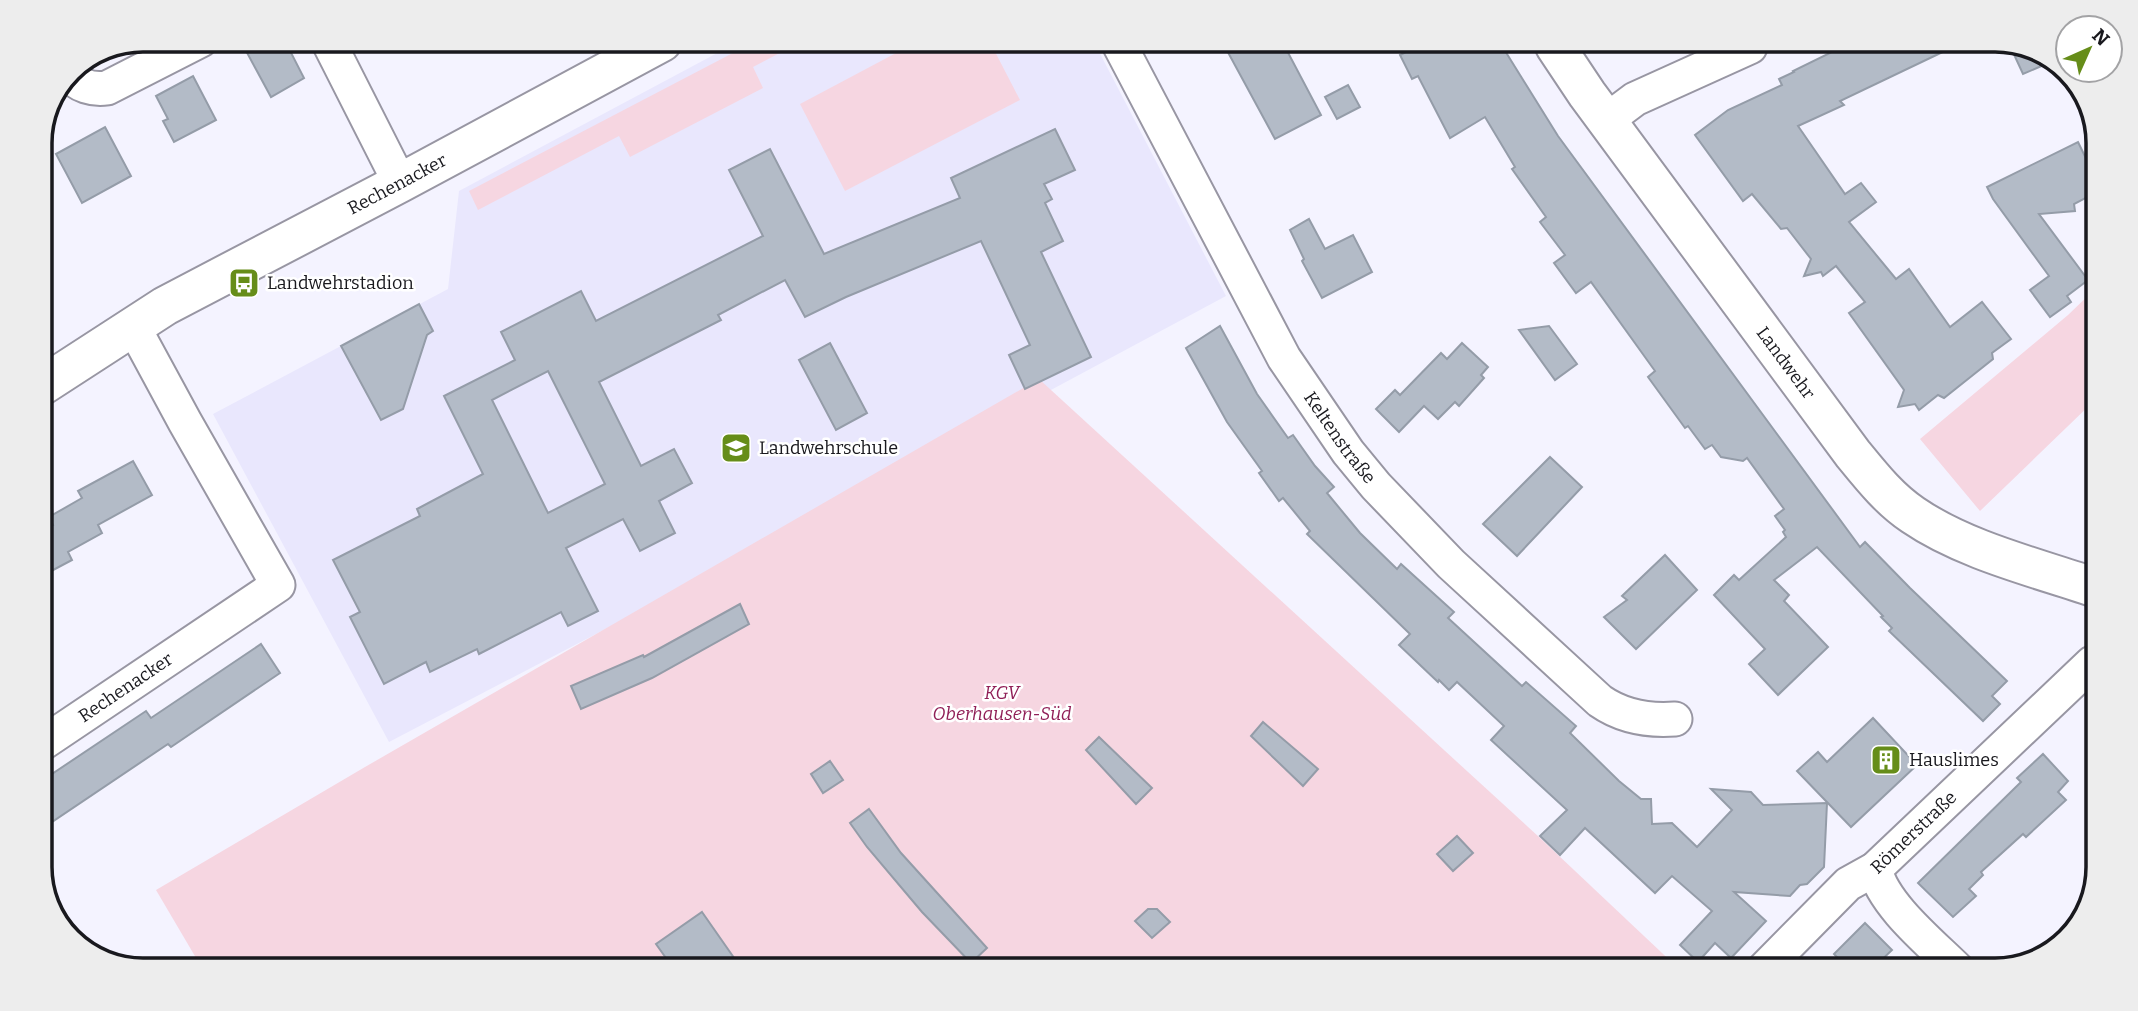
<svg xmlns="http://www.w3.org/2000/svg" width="2138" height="1011" font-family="Bitter,serif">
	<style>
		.built { fill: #e9e7fd }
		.green { fill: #f6d6e1 }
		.building { fill: #b3bbc7; stroke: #949ca8; stroke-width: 2; fill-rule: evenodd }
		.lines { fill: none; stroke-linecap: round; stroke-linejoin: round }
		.street-casing { stroke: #9896a3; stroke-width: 37 }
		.secondary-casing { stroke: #9896a3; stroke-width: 42 }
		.street { stroke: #fff; stroke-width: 33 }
		.secondary { stroke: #fff; stroke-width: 38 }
		.labels { text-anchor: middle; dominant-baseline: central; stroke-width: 5; stroke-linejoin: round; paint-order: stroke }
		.street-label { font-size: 18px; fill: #19191e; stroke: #fff }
		.poi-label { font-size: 18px; fill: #19191e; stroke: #fff; text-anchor: start }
		.park-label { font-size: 18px; font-style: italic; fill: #901f57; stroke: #fff }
		.rim { fill: none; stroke: #19191e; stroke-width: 3.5 }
	</style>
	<rect width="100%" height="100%" fill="#f4f3ff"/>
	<polygon class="built" points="736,43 1095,44 1226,296 617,623 389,742 213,414 448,289 459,191"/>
	<g class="green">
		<polygon points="752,43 799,43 753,67 763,88 630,157 619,136 478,210 469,191"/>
		<polygon points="913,44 991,44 1020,100 845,191 800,104"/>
		<polygon points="2096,288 2095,400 1980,511 1920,439 2068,315"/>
		<polygon points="1039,379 1539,837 1679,969 199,963 156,890 365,767"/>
	</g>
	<g class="building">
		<polygon points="260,41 285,41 304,78 271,97 245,49"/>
		<polygon points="1224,45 1284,45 1321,115 1275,139"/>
		<polygon points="1418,46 1502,46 1558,136 1860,547 1865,542 1910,588 2007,681 1992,696 2000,704 1983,721 1889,631 1892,628 1881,617 1883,616 1817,547 1774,580 1789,595 1784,601 1828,647 1778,695 1749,664 1765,649 1714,595 1734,575 1739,580 1786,537 1783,532 1785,530 1775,516 1784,509 1747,458 1743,461 1721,457 1712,445 1705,449 1688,426 1685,428 1648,377 1655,371 1591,282 1576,293 1554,263 1565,255 1540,222 1546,217 1512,169 1515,167 1485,117 1450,138 1418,76 1412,79 1400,55"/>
		<polygon points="1842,47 1951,48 1840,101 1844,105 1798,126 1845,194 1861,183 1876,202 1849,222 1896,279 1909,269 1950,327 1982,302 2011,339 1992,353 1993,359 1973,375 1944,398 1938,395 1919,410 1915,404 1898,407 1904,390 1849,313 1865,302 1836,266 1823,276 1821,272 1804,276 1811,259 1787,228 1781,229 1752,194 1743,201 1695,135 1728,110 1782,85 1779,79 1794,72 1793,71"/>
		<polygon points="2011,48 2035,48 2051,62 2023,74"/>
		<polygon points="193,76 216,120 174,142 163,121 168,119 156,96"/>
		<polygon points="1348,85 1360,107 1337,119 1325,97"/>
		<polygon points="105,127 131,176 82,203 56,154"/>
		<path d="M 1055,129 L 1075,170 L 1044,184 L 1052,199 L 1045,203 L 1063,241 L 1041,252 L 1091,357 L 1025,389 L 1009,355 L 1030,345 L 981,241 L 846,297 L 805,317 L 785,280 L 718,315 L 721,320 L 599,382 L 641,466 L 674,449 L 692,483 L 659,501 L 675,533 L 640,551 L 623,519 L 566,548 L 598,611 L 568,626 L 561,612 L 479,654 L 477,649 L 430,672 L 426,662 L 384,684 L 350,617 L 360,612 L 333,560 L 420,516 L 417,509 L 483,474 L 444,396 L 515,360 L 501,332 L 581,291 L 596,321 L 763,236 L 729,170 L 770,149 L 824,254 L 960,198 L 951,178 ZM 548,371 L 605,484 L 548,513 L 492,400 Z"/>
		<polygon points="2078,142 2097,181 2097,192 2074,204 2075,211 2039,214 2088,280 2067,296 2071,302 2050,317 2030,290 2049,276 1993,199 1987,187"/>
		<polygon points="1309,219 1325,249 1353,235 1372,272 1322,298 1302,261 1304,259 1290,230"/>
		<polygon points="419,304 433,331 427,335 403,409 381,420 341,346"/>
		<polygon points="1220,326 1257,394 1288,438 1293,435 1315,466 1334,487 1327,493 1360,533 1397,569 1401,564 1454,612 1448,618 1522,686 1526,682 1576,726 1570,733 1619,781 1641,799 1651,799 1652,824 1672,823 1697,847 1732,810 1711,789 1751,792 1763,805 1827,803 1824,867 1807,884 1800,885 1790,896 1734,892 1766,921 1731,958 1715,943 1698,962 1680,945 1712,911 1672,876 1655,893 1585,828 1560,855 1540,836 1567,810 1491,740 1504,726 1457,682 1449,690 1439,680 1438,682 1399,645 1410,634 1307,534 1310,531 1283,498 1279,501 1259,473 1262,471 1227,422 1186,348"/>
		<polygon points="1549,326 1577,364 1555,380 1519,330"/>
		<polygon points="830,343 867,413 836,430 799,360"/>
		<polygon points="1462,343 1488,367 1481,375 1484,378 1459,406 1455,402 1438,419 1424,406 1399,432 1376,409 1395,390 1400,395 1441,353 1447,359"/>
		<polygon points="1550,457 1582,487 1517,556 1483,524"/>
		<polygon points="133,461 152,495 98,525 102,533 68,552 72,560 40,577 40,532 53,525 49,517 82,498 78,491"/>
		<polygon points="1665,555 1697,590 1636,649 1604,617 1627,600 1622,596"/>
		<polygon points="740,604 749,624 652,678 581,709 571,686 643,655 644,657"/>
		<polygon points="261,644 280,673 171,747 168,744 40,830 40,782 146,711 151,718"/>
		<polygon points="1873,718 1917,765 1851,827 1797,771 1818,752 1827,762"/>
		<polygon points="1263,722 1318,769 1303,786 1251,736"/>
		<polygon points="1099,737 1152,788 1136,804 1086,750"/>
		<polygon points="2043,754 2068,781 2058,792 2066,800 2026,837 2023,834 1981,872 1983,875 1969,889 1976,896 1953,917 1918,883 2021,782 2017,778"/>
		<polygon points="830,761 843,780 823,793 811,774"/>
		<polygon points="869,809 901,853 987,948 971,963 922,912 867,847 850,823"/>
		<polygon points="1457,836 1473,853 1453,871 1437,854"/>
		<polygon points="1148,909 1157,909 1170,922 1152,938 1135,921"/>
		<polygon points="702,912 739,965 671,965 656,944"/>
		<polygon points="1865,923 1892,950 1871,970 1849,970 1834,954"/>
	</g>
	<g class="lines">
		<g class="street-casing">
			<g id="street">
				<polyline points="328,41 400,183"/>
				<path id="s1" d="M 1119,44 L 1284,358 L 1348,452 L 1376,486 L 1451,564 L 1600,701 C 1623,717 1648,721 1675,719"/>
				<path d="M 69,74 C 78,86 93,90 107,88 L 201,40"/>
				<polyline points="1607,120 1635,99 1750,47"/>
				<path id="s2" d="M 40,745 L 278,585 L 185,422 L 133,326"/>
				<path d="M 1875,869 C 1883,905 1932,944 1959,971"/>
				<path id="s3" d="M 1763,970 L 1848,884 L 1875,869 L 2092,663"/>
			</g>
		</g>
		<g class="secondary-casing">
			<g id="secondary">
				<path id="s4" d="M 1555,46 L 1587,94 L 1853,454 C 1871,476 1889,499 1913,515 C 1964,550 2034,567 2093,587"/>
				<path id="s5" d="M 40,387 L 165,306 L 400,183 L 662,42"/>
			</g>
		</g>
		<use href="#street" class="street"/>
		<use href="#secondary" class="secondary"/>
	</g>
	<defs>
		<g id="bus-square" transform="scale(1.575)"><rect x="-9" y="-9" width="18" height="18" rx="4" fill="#668d19" stroke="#fff"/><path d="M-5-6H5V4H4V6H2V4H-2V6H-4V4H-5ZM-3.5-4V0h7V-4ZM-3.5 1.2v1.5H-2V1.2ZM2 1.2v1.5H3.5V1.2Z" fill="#fff"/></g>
		<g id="school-square" transform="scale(1.575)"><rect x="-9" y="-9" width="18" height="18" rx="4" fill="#668d19" stroke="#fff"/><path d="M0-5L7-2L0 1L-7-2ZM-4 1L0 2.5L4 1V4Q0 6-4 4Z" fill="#fff"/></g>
		<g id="building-square" transform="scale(1.575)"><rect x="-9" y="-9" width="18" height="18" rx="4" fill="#668d19" stroke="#fff"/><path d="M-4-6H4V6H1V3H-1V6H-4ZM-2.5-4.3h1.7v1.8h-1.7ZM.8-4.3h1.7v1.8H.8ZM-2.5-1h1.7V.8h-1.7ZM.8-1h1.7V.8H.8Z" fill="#fff"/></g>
	</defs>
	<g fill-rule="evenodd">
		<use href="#bus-square" x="244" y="283"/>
		<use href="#school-square" x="736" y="448"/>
		<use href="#building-square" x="1886" y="760"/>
	</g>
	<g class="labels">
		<g class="street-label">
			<text stroke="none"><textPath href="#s5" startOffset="411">Rechenacker</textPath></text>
			<text stroke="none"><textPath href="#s4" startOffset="392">Landwehr</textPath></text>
			<text stroke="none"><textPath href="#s1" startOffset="452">Keltenstraße</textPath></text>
			<text stroke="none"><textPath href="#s2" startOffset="103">Rechenacker</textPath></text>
			<text stroke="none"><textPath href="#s3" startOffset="205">Römerstraße</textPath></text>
		</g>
		<g class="poi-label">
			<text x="267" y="283">Landwehrstadion</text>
			<text x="759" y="448">Landwehrschule</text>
			<text x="1909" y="760">Hauslimes</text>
		</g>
		<g class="park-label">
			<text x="1002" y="693">KGV<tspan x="1002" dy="21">Oberhausen-Süd</tspan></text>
		</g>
	</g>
	<path d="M0 0H2138V1011H0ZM143 52H1995A91 91 0 0 1 2086 143V867A91 91 0 0 1 1995 958H143A91 91 0 0 1 52 867V143A91 91 0 0 1 143 52Z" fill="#ededed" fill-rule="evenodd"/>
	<path class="rim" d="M143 52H1995A91 91 0 0 1 2086 143V867A91 91 0 0 1 1995 958H143A91 91 0 0 1 52 867V143A91 91 0 0 1 143 52Z"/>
	<g transform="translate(2089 49) rotate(45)"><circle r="33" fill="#ffffff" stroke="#a3a3a5" stroke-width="2"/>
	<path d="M0-5L12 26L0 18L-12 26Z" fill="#668d19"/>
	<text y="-10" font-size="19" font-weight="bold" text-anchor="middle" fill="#19191e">N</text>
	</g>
</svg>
